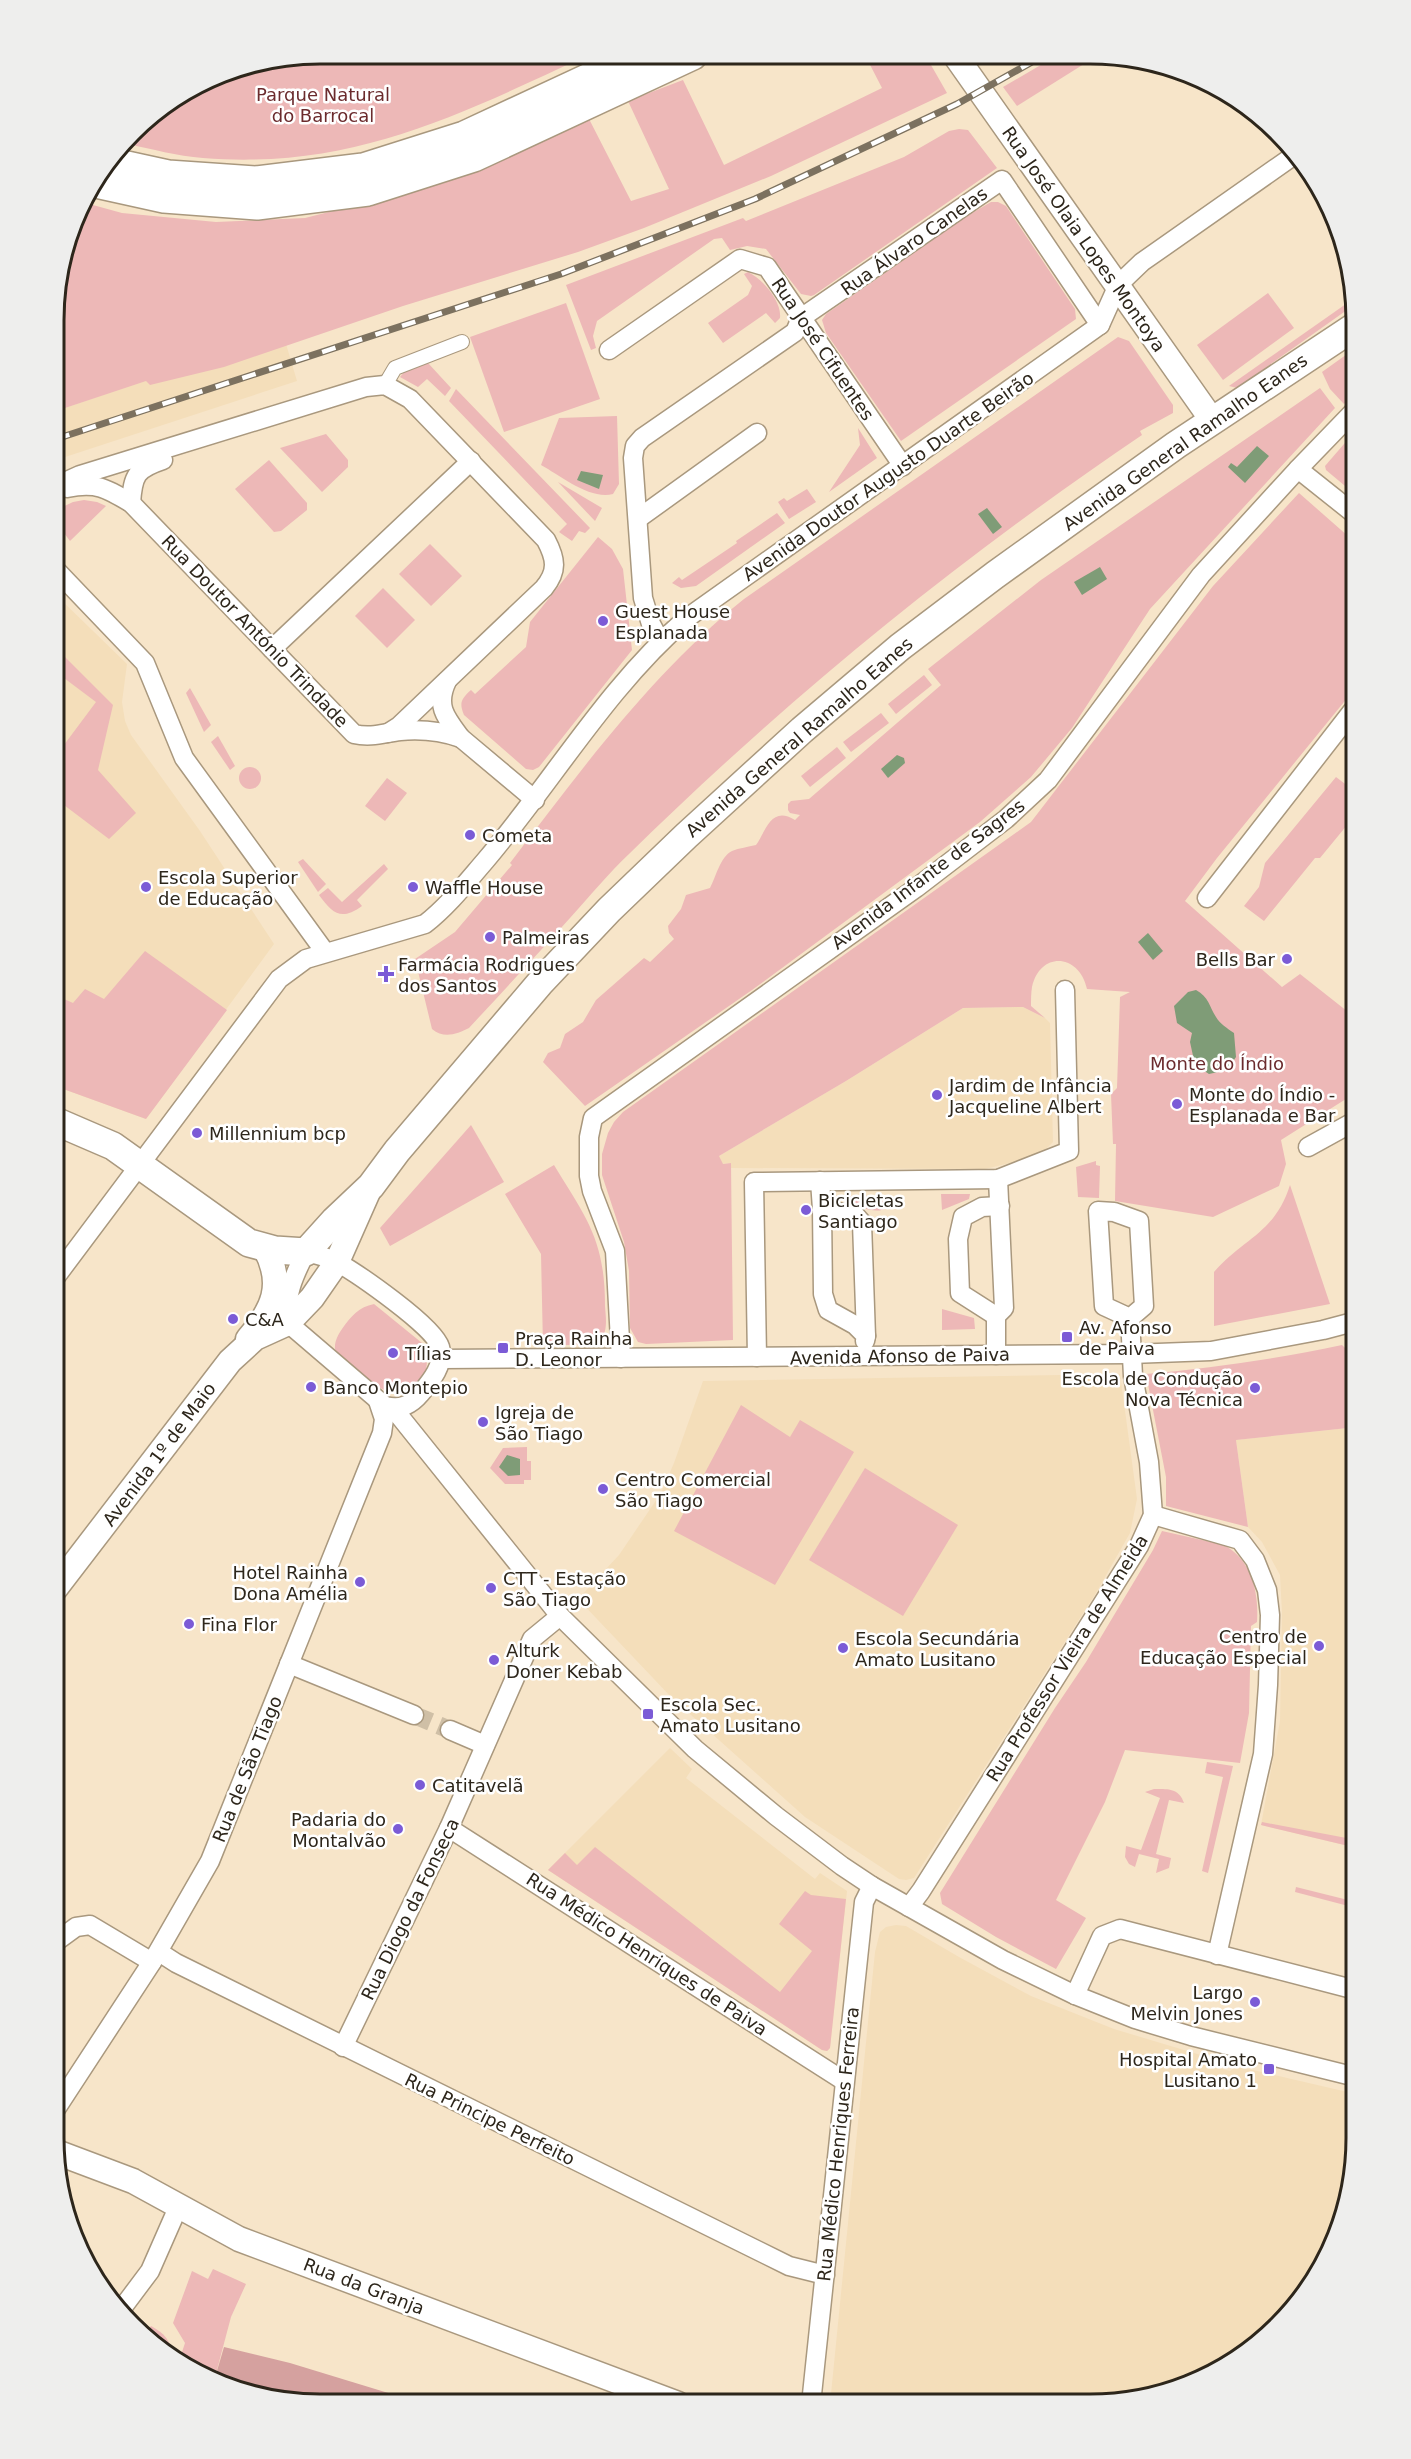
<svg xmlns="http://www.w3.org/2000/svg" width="1411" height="2459" font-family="'DejaVu Sans',sans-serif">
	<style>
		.built { fill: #f4deba }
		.green { fill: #edb8b7 }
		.forest { fill: #d5a19f }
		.water { fill: #7f9c77 }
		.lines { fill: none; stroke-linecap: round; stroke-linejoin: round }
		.minor-tunnel { stroke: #cfbfa6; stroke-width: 18; stroke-dasharray: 18 9; stroke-linecap: butt }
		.pedestrian-casing { stroke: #a9987e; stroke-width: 16 }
		.minor-casing { stroke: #a9987e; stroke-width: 21 }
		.secondary-casing { stroke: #a9987e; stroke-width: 27 }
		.primary-casing { stroke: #a9987e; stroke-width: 30 }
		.pedestrian { stroke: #fff; stroke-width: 14 }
		.minor { stroke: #fff; stroke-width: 18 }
		.secondary { stroke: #fff; stroke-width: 24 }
		.primary { stroke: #fff; stroke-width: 27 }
		.rail-casing { stroke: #7c715f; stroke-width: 7 }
		.rail { stroke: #fff; stroke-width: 4.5; stroke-dasharray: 14; stroke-linecap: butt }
		.poi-dot { fill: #7b5bd6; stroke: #fff; stroke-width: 2 }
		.labels { text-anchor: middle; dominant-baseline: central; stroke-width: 5; stroke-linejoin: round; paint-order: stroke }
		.park-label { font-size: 18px; fill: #6b2b2d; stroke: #fff }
		.street-label { font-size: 18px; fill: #2d261b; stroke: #fff }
		.poi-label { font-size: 18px; fill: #2d261b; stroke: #fff; text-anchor: start }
		.rim { fill: none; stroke: #2d261b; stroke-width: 3 }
	</style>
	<rect width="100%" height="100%" fill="#f7e5c9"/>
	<g class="built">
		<polygon points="286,344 297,381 56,460 56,411 146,380"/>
		<polygon points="56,595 127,664 122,702 125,721 131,735 200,831 274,944 146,1119 55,1086"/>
		<polygon points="1023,1007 1045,1018 1050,1023 1053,1142 1045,1150 1018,1161 985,1169 731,1168 731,1163 722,1164 719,1159 719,1156 846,1081 963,1008"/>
		<polygon points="1120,1374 1137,1499 1130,1533 1096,1593 914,1878 906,1880 899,1879 805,1817 672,1698 578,1599 619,1555 661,1493 674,1463 703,1381"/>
		<polygon points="1357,1427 1357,1848 1261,1825 1280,1721 1282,1613 1280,1575 1262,1542 1248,1527 1236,1440"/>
		<polygon points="670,1748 692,1769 686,1778 815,1879 820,1873 847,1891 830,2048 827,2051 822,2050 548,1870"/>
		<polygon points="896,1925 906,1926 959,1957 1031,1996 1114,2029 1214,2059 1215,2067 1230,2071 1236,2066 1356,2094 1356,2156 1337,2240 1302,2301 1239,2360 1176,2391 1090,2405 830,2404 875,1952 880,1932 886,1927"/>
	</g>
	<g class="green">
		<path d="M 321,54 L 586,56 C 457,116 350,170 203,158 C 177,156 152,149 127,144 L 145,120 L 219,74 Z"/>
		<polygon points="866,57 927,58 947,93 771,176 644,228 578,252 403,306 224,367 150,385 146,381 56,411 56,286 82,202 122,213 216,222 305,218 444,183 489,166 588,117 631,201 669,189 628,101 683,80 724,165 882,88"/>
		<polygon points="1051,59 1092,59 1017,106 1003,87"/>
		<polygon points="959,129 968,130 997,168 814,295 811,296 801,294 766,249 747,246 730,250 722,238 714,239 597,321 593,336 596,348 591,350 566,285 743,218 746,221 904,157 949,131"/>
		<polygon points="991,202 998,202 1006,206 1075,309 1076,319 901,441 826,333 822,320 826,314 967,216"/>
		<path d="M 748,272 C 763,279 782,302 780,318 L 775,323 L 766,313 L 723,343 L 708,323 L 748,295 L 752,286 L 744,274 Z"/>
		<polygon points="1268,293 1294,328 1223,380 1197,345"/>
		<polygon points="1353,299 1354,305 1237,388 1229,386"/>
		<polygon points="566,303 600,399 504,432 470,337"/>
		<path d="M 1118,337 L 1129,341 L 1173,405 L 1173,413 L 1140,431 L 1142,435 C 956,561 789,697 629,854 C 608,874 590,896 570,918 C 537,955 503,991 469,1028 C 457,1034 444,1039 432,1029 L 415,959 L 455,932 L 512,865 L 510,863 C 581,770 652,673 744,599 Z"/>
		<polygon points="1357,347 1357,391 1344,404 1330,389 1322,372"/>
		<polygon points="428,363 451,388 445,396 427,379 418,387 400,377 405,371"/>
		<path d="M 1320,388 L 1335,408 L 1150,609 L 1072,728 L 1031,777 L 980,822 L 752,990 L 585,1106 L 543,1062 L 548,1053 L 560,1048 L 565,1034 L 583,1022 L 596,1000 L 644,958 L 650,962 L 674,939 L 669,933 L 668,926 L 681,909 L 686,895 L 710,888 C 716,877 720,857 732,851 C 739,848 748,847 756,845 C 766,831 771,805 795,820 L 800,815 L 790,813 L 788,810 L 788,804 L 791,801 L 809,799 L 941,685 L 928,669 L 1041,580 Z"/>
		<polygon points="456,389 590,528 585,533 579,531 572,541 559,532 567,524 449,401"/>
		<path d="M 617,416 L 619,484 L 613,494 C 590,500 561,476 541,465 L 559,418 Z"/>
		<polygon points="858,428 877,458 829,492 860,445"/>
		<polygon points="1357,429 1357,496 1326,470 1325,466"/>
		<polygon points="326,434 348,460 348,467 322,492 280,448"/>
		<polygon points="269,460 307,503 307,510 281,531 274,532 235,489"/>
		<polygon points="558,482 602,508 595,521"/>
		<polygon points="807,489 816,502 789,519 778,502 784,498 787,501"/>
		<path d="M 1299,493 L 1357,544 L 1357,686 L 1217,858 L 1185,901 L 1282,987 L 1300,974 L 1357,1019 L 1357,1092 L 1281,1140 L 1286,1164 L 1279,1186 L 1213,1217 L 1115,1201 L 1116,1144 L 1113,1144 L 1111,1094 L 1117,1088 L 1120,997 L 1130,992 L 1087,989 C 1079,953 1040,951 1032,987 C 1031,993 1031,1000 1031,1006 L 1045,1018 L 1023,1007 L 963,1008 L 846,1081 L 719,1156 L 723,1164 L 731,1163 L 733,1340 L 646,1344 L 638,1342 L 630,1328 L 629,1271 L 624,1242 L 602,1175 L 602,1154 L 608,1133 L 614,1122 L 623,1112 L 1031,822 L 1213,586 Z"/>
		<polygon points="84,500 97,502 106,506 70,541 64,533 56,540 56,510 73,502"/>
		<polygon points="777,513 785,523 696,586 681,588 672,583 679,577 682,580 737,543 736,541"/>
		<path d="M 598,537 L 612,549 L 623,569 L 632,650 L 539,767 L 533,770 L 526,769 L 464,715 C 459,703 461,699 471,690 L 475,694 L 526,647 L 530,622 Z"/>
		<polygon points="430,544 462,576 431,606 399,574"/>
		<polygon points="383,588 415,620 387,648 355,616"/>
		<polygon points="56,648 113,705 98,770 136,813 109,839 56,799 56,752 58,753 96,702 56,672"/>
		<polygon points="924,675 932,685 896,714 888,704"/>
		<polygon points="190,688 211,725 204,732 186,693"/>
		<polygon points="881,713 889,723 851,752 843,742"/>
		<polygon points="218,736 235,766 230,770 211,742"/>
		<polygon points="837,747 846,758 810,787 801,776"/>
		<circle cx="250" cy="778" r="11"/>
		<polygon points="1336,777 1357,793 1357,813 1320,858 1315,858 1264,921 1244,906 1259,887 1265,863"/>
		<polygon points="387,778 407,793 385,821 365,806"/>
		<polygon points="303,859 326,884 318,892 298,862"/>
		<path d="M 384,864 L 388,869 L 357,900 L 362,906 C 341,921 333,914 319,895 L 328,888 L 342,902 Z"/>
		<polygon points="145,951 227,1010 146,1119 55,1086 55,995 73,1003 85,989 104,999"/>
		<polygon points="471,1125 504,1182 390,1246 380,1228"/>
		<polygon points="1096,1161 1096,1165 1100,1166 1099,1198 1078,1197 1076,1167"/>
		<path d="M 554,1165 C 587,1219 605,1240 605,1306 C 606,1319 608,1331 600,1342 L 592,1344 L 543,1346 L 541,1254 L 505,1194 Z"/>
		<path d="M 1290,1185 L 1330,1304 L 1214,1326 L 1214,1272 C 1244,1238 1275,1233 1290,1185 Z"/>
		<polygon points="970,1194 969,1199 942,1210 941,1194"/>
		<path d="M 849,1196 L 890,1196 C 891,1220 863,1208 850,1204 Z"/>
		<path d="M 374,1304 L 422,1343 C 437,1372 416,1395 385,1390 C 379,1389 341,1360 337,1354 C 332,1346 337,1336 342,1329 C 351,1316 359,1307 374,1304 Z"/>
		<polygon points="942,1309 974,1318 975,1329 942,1330"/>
		<path d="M 1342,1345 C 1363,1363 1357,1402 1357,1427 L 1236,1440 L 1248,1527 L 1166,1506 L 1166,1477 L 1146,1374 C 1212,1368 1277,1359 1342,1345 Z"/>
		<polygon points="741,1405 790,1437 800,1420 854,1452 775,1585 674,1531"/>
		<polygon points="527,1447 527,1461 531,1461 531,1480 524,1480 524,1484 505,1484 490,1468 503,1448"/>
		<polygon points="865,1468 958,1525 903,1616 809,1560"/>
		<path d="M 1162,1531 L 1224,1545 C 1252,1560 1259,1593 1257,1622 L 1251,1626 L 1249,1713 L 1240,1763 L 1125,1750 L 1105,1802 L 1056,1900 L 1086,1918 L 1056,1969 L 996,1937 L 942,1904 L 940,1893 L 1055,1708 L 1086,1662 L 1153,1550 Z"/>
		<polygon points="1207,1762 1233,1766 1208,1873 1202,1871 1223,1777 1205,1773"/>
		<path d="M 1154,1789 C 1168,1789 1179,1788 1184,1803 L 1169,1800 L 1156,1854 L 1171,1858 L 1169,1868 L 1156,1873 L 1159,1859 L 1139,1854 L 1135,1867 L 1129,1864 L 1125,1857 L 1126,1846 L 1141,1850 L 1160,1798 L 1145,1792 Z"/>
		<polygon points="1262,1822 1357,1840 1357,1848 1261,1825"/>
		<polygon points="595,1847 780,1992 812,1951 779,1924 805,1891 811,1895 846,1899 830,2048 827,2051 822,2050 548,1870 565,1853 577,1865"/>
		<polygon points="1296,1887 1356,1902 1356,1908 1295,1892"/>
		<polygon points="213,2269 246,2284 231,2317 214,2381 203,2378 179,2361 185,2343 173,2323 192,2271 208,2279"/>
		<path d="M 151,2326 C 164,2333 172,2341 171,2356 L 143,2337 Z"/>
	</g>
	<polygon class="forest" points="224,2347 290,2363 421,2403 286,2403 214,2381"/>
	<g class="water">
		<polygon points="1257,446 1269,456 1245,483 1228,467 1231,463 1237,467"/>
		<polygon points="581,471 603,475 599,489 577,480"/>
		<polygon points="987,508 1002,527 993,534 978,514"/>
		<polygon points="1100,567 1107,579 1082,595 1074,582"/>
		<polygon points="897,755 904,758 905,763 888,778 881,769"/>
		<polygon points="1148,933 1163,951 1153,960 1138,942"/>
		<path d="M 1196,990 C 1209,997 1209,1006 1216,1017 C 1220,1024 1227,1028 1234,1033 L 1236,1057 L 1227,1070 L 1209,1074 L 1195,1065 L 1190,1042 L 1192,1033 L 1177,1023 L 1174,1006 L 1188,992 Z"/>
		<polygon points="507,1455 520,1459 520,1475 508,1476 499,1467"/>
	</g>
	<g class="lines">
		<polyline class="minor-tunnel" points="414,1715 450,1730"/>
		<g class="pedestrian-casing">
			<polyline id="pedestrian" points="385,385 395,368 462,342"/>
		</g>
		<g class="minor-casing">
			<g id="minor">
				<polyline points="609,350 740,259 767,267 903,466"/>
				<polyline points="1298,469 1357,516"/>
				<path d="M 56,486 L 80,475 L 366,387 L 385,385 L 410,399 L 546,540 C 556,559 558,571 544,588 L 399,726 L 388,733"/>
				<path d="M 67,488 C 96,482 106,488 131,503 L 354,734 C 371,738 384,733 400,731 C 421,729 441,731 461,738"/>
				<path d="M 131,503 C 133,475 136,469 163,460"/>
				<polyline points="639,518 757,433"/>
				<polyline points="56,570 145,663 184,758 325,952"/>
				<polyline points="660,641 651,624 643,598 633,458 635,446 642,438 795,332 801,318 1002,180 1100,325"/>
				<polyline points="272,649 471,461"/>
				<path d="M 447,681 C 435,706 446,718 461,738 L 535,800"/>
				<polyline points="1207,898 1357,705"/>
				<polyline points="1308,1147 1357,1120"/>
				<polyline points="820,1181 822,1209 855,1215 862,1223 866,1336"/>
				<polyline points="822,1209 823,1294 828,1310 855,1325 866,1336 865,1341"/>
				<path d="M 306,1252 C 317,1255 328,1257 337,1262 C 358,1274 434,1326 440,1347 C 445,1364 431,1381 421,1393 C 411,1405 401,1410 385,1406 L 288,1323 C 284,1297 294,1275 306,1252 Z"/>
				<path d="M 55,1278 L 279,979 L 306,959 L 425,924 C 448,906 466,883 485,861 C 553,781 607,687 687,618 L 1100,325 L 1118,285 L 1142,262 L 1296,154"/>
				<polyline points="996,1316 960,1293 958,1239 963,1217 982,1207 1000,1206"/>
				<polyline points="996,1355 996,1316 1004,1308 998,1179"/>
				<polyline points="757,1357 754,1182 998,1179 1069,1151 1065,990"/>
				<polyline points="621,1358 615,1251 592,1191 589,1176 589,1137 593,1118 916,888 1006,819 1048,780 1201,575 1298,469 1357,408"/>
				<polyline points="441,1359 1131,1354 1211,1351 1323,1330 1357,1321"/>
				<polyline points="393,1408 560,1616 695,1749 776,1816 842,1866 872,1886 1003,1960 1075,1995 1135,2019 1191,2036 1356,2077"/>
				<polyline points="1153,1515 1240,1540 1255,1560 1267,1590 1270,1615 1268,1685 1263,1754 1217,1955"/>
				<polyline points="289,1664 414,1715"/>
				<polyline points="450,1730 485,1745"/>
				<polyline points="449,1828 844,2081"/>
				<polyline points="909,1907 921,1891 1139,1546 1153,1515 1149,1462 1133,1376 1130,1318 1144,1306 1139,1221 1114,1212 1098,1211 1104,1306 1130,1318"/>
				<polyline points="54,1943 76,1927 90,1925 152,1962"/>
				<polyline points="159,1952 176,1963 789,2266 825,2275"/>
				<polyline points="1075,1995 1102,1936 1120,1929 1356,1990"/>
				<polyline points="343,2047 449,1828 532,1639 560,1616"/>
				<polyline points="54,2112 152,1962 210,1861 382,1433 384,1419 378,1401"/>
				<polyline points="120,2311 150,2271 179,2205"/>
				<polyline points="811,2404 864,1902 872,1886"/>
			</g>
		</g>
		<g class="secondary-casing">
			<g id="secondary">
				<polyline points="957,58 1212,420"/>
				<path d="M 248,1339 C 273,1310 285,1285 265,1248"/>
				<polyline points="55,1589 230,1361 255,1338 288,1323 312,1298 337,1262 368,1192"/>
				<polyline points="56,2152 133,2181 239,2239 678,2404"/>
			</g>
		</g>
		<g class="primary-casing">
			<g id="primary">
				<polyline points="113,162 168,174 257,180 363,167 464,135 634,56"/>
				<polyline points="96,184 164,199 257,206 368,192 474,158 693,56"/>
				<polyline points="55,1121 113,1146 249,1243 275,1250 306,1252 334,1221 371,1186 397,1151 540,983 609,910 686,836 802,730 900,647 995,575 1176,445 1357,325"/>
			</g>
		</g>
		<use href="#pedestrian" class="pedestrian"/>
		<use href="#minor" class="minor"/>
		<use href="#secondary" class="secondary"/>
		<use href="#primary" class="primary"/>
		<g class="rail-casing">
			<polyline id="rail" points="56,439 561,274 755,199 957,104 1039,58"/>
		</g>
		<use href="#rail" class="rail"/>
	</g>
	<g class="poi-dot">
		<circle cx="603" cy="621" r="6"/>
		<circle cx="470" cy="835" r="6"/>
		<circle cx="146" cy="887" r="6"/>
		<circle cx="413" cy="887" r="6"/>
		<circle cx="490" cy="937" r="6"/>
		<circle cx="1287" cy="959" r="6"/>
		<path d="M383 965h6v6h6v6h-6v6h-6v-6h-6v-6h6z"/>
		<circle cx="937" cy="1095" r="6"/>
		<circle cx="1177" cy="1104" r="6"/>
		<circle cx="197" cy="1133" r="6"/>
		<circle cx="806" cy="1210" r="6"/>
		<circle cx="233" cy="1319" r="6"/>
		<rect x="1061" y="1331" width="12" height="12" rx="3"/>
		<rect x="497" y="1342" width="12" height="12" rx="3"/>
		<circle cx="393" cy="1353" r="6"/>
		<circle cx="311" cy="1387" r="6"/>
		<circle cx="1255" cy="1388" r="6"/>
		<circle cx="483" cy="1422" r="6"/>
		<circle cx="603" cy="1489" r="6"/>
		<circle cx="360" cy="1582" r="6"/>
		<circle cx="491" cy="1588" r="6"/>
		<circle cx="189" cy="1624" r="6"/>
		<circle cx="1319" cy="1646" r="6"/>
		<circle cx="843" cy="1648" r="6"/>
		<circle cx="494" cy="1660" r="6"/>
		<rect x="642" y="1708" width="12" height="12" rx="3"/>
		<circle cx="420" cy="1785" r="6"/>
		<circle cx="398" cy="1829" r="6"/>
		<circle cx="1255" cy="2002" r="6"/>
		<rect x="1263" y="2063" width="12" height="12" rx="3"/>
	</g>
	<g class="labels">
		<g class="park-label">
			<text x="323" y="94">Parque Natural<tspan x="323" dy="21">do Barrocal</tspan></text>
			<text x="1217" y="1063">Monte do Índio</text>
		</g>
		<g class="street-label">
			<text transform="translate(1084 239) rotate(55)">Rua José Olaia Lopes Montoya</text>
			<text transform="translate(914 241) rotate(-35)">Rua Álvaro Canelas</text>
			<text transform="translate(823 349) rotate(56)">Rua José Cifuentes</text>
			<text transform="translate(1185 442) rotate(-35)">Avenida General Ramalho Eanes</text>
			<text transform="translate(888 476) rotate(-35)">Avenida Doutor Augusto Duarte Beirão</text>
			<text transform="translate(255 631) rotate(46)">Rua Doutor António Trindade</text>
			<text transform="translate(799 737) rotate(-41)">Avenida General Ramalho Eanes</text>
			<text transform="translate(928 874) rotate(-37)">Avenida Infante de Sagres</text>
			<text transform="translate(900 1356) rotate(-1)">Avenida Afonso de Paiva</text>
			<text transform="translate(159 1454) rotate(-53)">Avenida 1º de Maio</text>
			<text transform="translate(1067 1658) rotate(-58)">Rua Professor Vieira de Almeida</text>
			<text transform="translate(247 1769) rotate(-68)">Rua de São Tiago</text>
			<text transform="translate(410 1909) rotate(-64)">Rua Diogo da Fonseca</text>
			<text transform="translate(647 1954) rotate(33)">Rua Médico Henriques de Paiva</text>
			<text transform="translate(490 2119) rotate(26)">Rua Principe Perfeito</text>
			<text transform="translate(838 2144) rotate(-84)">Rua Médico Henriques Ferreira</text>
			<text transform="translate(364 2286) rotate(21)">Rua da Granja</text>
		</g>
		<g class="poi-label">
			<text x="615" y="611">Guest House<tspan x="615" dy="21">Esplanada</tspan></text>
			<text x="482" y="835">Cometa</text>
			<text x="158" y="877">Escola Superior<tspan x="158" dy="21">de Educação</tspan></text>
			<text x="425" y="887">Waffle House</text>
			<text x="502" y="937">Palmeiras</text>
			<text x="1275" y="959" text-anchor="end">Bells Bar</text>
			<text x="398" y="964">Farmácia Rodrigues<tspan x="398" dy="21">dos Santos</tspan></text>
			<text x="949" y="1085">Jardim de Infância<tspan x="949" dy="21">Jacqueline Albert</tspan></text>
			<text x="1189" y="1094">Monte do Índio -<tspan x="1189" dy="21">Esplanada e Bar</tspan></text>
			<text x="209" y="1133">Millennium bcp</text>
			<text x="818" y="1200">Bicicletas<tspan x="818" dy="21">Santiago</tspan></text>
			<text x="245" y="1319">C&amp;A</text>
			<text x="1079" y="1327">Av. Afonso<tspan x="1079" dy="21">de Paiva</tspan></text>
			<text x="515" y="1338">Praça Rainha<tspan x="515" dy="21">D. Leonor</tspan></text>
			<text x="405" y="1353">Tílias</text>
			<text x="1243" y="1378" text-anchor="end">Escola de Condução<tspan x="1243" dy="21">Nova Técnica</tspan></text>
			<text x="323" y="1387">Banco Montepio</text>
			<text x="495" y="1412">Igreja de<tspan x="495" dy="21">São Tiago</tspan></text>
			<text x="615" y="1479">Centro Comercial<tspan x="615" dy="21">São Tiago</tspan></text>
			<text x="348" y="1572" text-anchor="end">Hotel Rainha<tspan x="348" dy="21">Dona Amélia</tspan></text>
			<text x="503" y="1578">CTT - Estação<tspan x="503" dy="21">São Tiago</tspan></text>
			<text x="201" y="1624">Fina Flor</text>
			<text x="1307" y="1636" text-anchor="end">Centro de<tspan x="1307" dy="21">Educação Especial</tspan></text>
			<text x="855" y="1638">Escola Secundária<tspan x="855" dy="21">Amato Lusitano</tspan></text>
			<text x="506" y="1650">Alturk<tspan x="506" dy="21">Doner Kebab</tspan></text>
			<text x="660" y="1704">Escola Sec.<tspan x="660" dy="21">Amato Lusitano</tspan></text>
			<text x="432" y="1785">Catitavelã</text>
			<text x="386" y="1819" text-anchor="end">Padaria do<tspan x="386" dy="21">Montalvão</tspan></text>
			<text x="1243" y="1992" text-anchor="end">Largo<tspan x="1243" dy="21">Melvin Jones</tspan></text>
			<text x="1257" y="2059" text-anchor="end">Hospital Amato<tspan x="1257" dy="21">Lusitano 1</tspan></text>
		</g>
	</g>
	<path d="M0 0H1411V2459H0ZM320 64H1090A256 256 0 0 1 1346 320V2138A256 256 0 0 1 1090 2394H320A256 256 0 0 1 64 2138V320A256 256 0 0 1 320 64Z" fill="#eeeeed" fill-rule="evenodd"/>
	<path class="rim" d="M320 64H1090A256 256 0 0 1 1346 320V2138A256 256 0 0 1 1090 2394H320A256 256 0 0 1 64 2138V320A256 256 0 0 1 320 64Z"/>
</svg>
